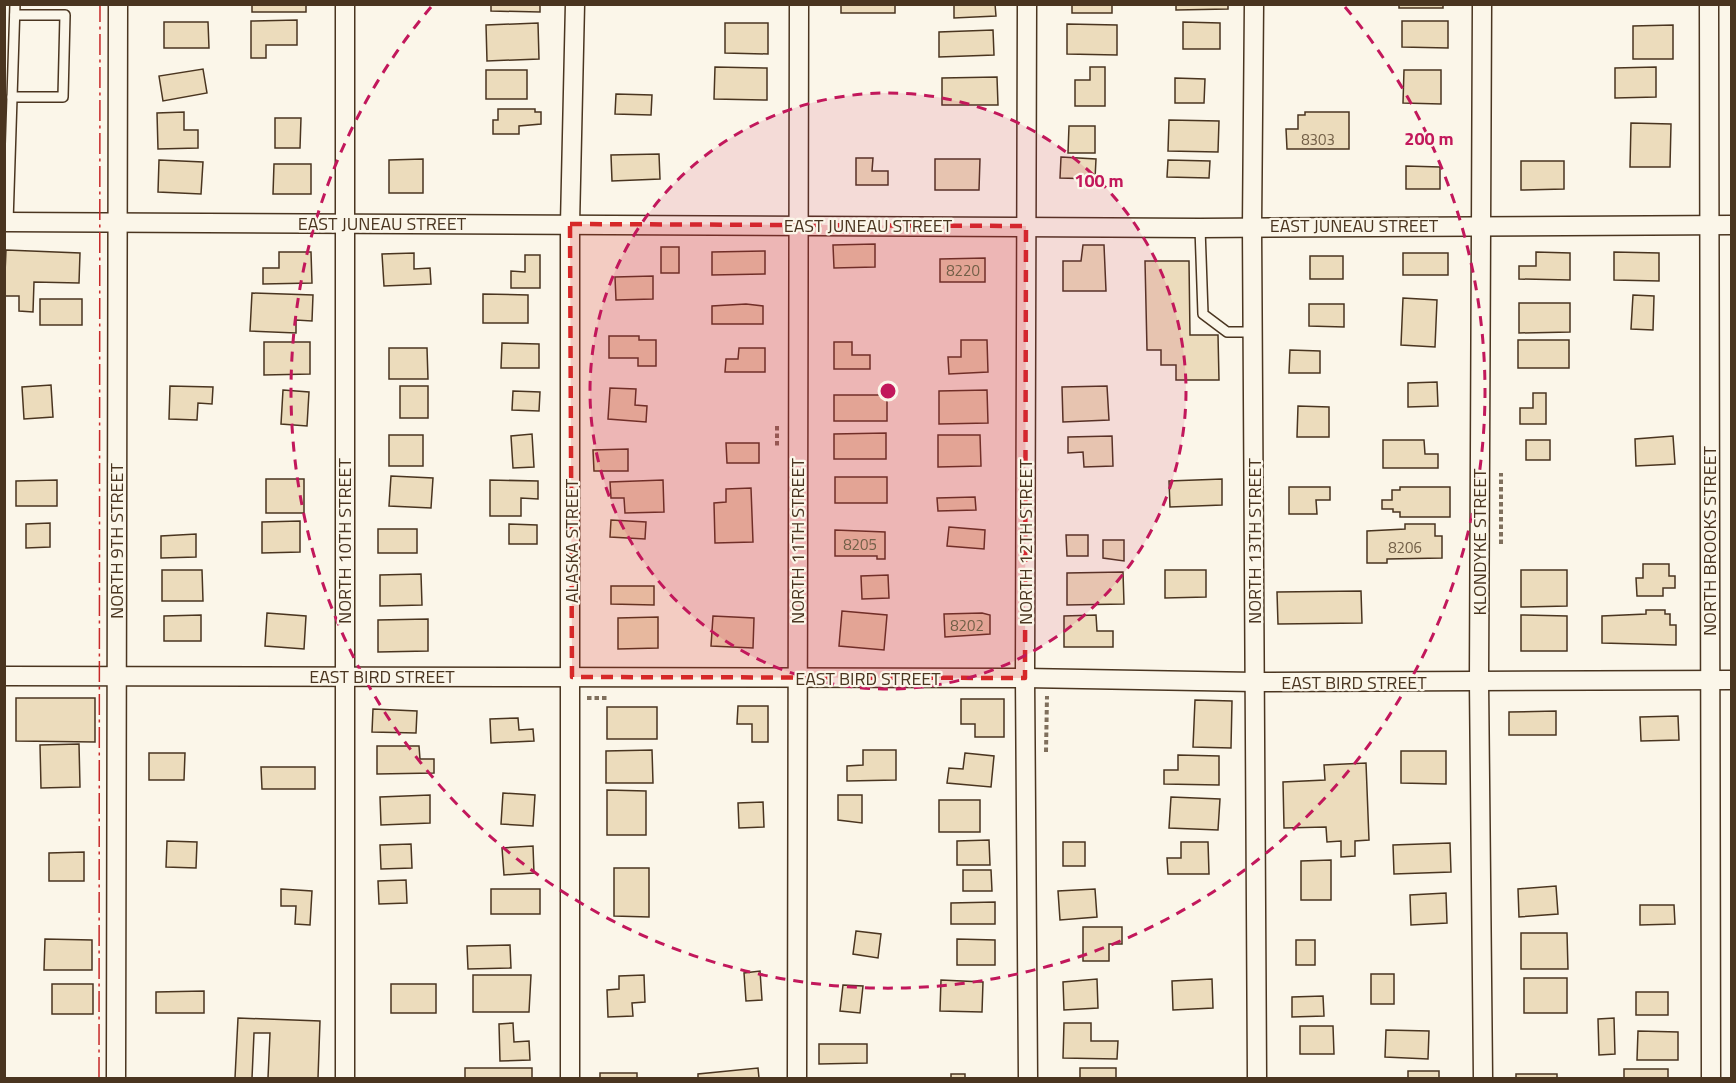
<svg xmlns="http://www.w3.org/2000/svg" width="1736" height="1083" font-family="'Titillium Web',sans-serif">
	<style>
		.building { fill: #ecdcbc; stroke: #4a3520; stroke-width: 1.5 }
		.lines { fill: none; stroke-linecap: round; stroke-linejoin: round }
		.service-casing { stroke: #4a3520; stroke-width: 12 }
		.minor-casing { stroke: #4a3520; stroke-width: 21 }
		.path { stroke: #7f6f5c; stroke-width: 4; stroke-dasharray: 4.5 3; stroke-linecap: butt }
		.service { stroke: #fbf6e9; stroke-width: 9 }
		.minor { stroke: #fbf6e9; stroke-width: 18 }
		.power { stroke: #c62828; stroke-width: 1.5; stroke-dasharray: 21 4.5 3 4.5; stroke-linecap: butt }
		.marked { fill: #d62828; fill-opacity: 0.2; stroke: #d62828; stroke-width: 4.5; stroke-dasharray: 12 8; stroke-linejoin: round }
		.ring { fill: none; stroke: #c2185b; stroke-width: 3; stroke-dasharray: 10 8 }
		.labels { text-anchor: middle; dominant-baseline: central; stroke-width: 4.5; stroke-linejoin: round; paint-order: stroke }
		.number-label { font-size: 15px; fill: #725f47 }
		.street-label { font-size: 18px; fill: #4a3520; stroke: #fbf6e9 }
		.centre { fill: #c2185b; stroke: #fbf6e9; stroke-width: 3 }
		.ring-label { font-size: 18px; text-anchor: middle; font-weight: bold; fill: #c2185b; stroke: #fbf6e9; stroke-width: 4.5; stroke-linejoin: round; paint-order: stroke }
	</style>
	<rect width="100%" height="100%" fill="#fbf6e9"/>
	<g class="building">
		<rect x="252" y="4" width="54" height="8"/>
		<polygon points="491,4 540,4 540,12 491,11"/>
		<rect x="841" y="4" width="54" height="9"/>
		<polygon points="954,4 995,4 996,16 954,18"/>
		<rect x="1072" y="4" width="40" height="9"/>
		<polygon points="1176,4 1228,4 1228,9 1176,10"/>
		<rect x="1399" y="4" width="44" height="4"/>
		<polygon points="297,20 297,45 266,45 266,58 251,58 251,21"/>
		<polygon points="1402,21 1448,21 1448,48 1402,47"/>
		<polygon points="164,22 208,22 209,48 164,48"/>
		<polygon points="1183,22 1220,23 1220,49 1183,49"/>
		<polygon points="538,23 539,59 487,61 486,25"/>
		<polygon points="725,23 768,23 768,54 725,53"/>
		<polygon points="1067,24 1117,25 1117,55 1067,54"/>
		<polygon points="1673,25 1673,59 1633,59 1633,26"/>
		<polygon points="993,30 994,55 939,57 939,32"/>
		<polygon points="715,67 767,68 767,100 714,99"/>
		<polygon points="1090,67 1105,67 1105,106 1075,106 1075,80 1090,80"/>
		<polygon points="1656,67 1656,97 1615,98 1615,68"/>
		<polygon points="203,69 207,93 163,101 159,76"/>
		<rect x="486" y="70" width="41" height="29"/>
		<polygon points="1404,70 1441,70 1441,104 1403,103"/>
		<polygon points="997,77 998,105 942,105 942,78"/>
		<polygon points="1175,78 1205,79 1204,103 1175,103"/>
		<polygon points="616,94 652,95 651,115 615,114"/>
		<polygon points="498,109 535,109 535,112 541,112 541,124 519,126 519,134 493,134 493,120 498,120"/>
		<polygon points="184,112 184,130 198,130 198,148 158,149 157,113"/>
		<polygon points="1305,112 1349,112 1349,149 1287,149 1286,129 1298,129 1298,115 1305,115"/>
		<polygon points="275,118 301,118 300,148 275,148"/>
		<polygon points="1169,120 1219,121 1218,152 1168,151"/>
		<polygon points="1631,123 1671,124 1670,167 1630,167"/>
		<polygon points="1069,126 1095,126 1095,153 1068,153"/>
		<polygon points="659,154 660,179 612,181 611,155"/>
		<polygon points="1061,157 1096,159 1095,179 1060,178"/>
		<polygon points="856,158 873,158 872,171 888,171 888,185 856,185"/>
		<polygon points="423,159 423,193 389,193 389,160"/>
		<polygon points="935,159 980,159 979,190 935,190"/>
		<polygon points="159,160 203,162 201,194 158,192"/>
		<polygon points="1168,160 1210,161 1209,178 1167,177"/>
		<polygon points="1521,161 1564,161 1564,189 1521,190"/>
		<polygon points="274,164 311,164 311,194 273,194"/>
		<polygon points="1406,166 1440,167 1440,189 1406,189"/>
		<polygon points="875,244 875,267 834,268 833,245"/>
		<polygon points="1083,245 1104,245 1106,291 1063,291 1063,261 1081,261"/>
		<rect x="661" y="247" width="18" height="26"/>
		<polygon points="6,250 80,253 79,283 34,282 33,312 19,311 19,296 4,296"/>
		<polygon points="765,251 765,274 712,275 712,252"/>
		<polygon points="279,252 311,252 312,283 263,284 263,268 279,268"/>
		<polygon points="1536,252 1570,253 1570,280 1519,279 1519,266 1536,266"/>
		<polygon points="1614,252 1659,253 1659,281 1614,280"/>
		<polygon points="414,253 414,269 430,268 431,284 384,286 382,254"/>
		<rect x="1403" y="253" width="45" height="22"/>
		<polygon points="525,255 540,255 540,288 511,288 511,271 525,272"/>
		<rect x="1310" y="256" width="33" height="23"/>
		<polygon points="985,258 985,282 940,282 940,259"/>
		<polygon points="1145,261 1189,261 1190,335 1218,335 1219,380 1176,380 1176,365 1161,365 1161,350 1147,350"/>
		<polygon points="653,276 653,299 616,300 615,277"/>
		<polygon points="252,293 313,295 312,321 296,320 296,333 250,331"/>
		<polygon points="483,294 528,295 528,323 483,323"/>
		<polygon points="1633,295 1654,296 1653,330 1631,329"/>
		<polygon points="1403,298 1437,300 1435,347 1401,345"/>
		<rect x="40" y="299" width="42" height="26"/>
		<polygon points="1519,303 1570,303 1570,332 1519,333"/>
		<polygon points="746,304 763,306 763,324 712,324 712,306"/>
		<polygon points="1309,304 1344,304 1344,327 1309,326"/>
		<polygon points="609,336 639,336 639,340 656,340 656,366 638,366 638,358 609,358"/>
		<polygon points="961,340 987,340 988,372 949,374 948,357 961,357"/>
		<rect x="1518" y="340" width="51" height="28"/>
		<polygon points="264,342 310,342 310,374 264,375"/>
		<polygon points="834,342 852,342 852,355 870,355 870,369 834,369"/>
		<polygon points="502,343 539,344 539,368 501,368"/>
		<polygon points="389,348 427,348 428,379 389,379"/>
		<polygon points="739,348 765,348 765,372 725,372 726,359 738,359"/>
		<polygon points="1290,350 1320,351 1320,373 1289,373"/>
		<polygon points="1437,382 1438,406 1408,407 1408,383"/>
		<polygon points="51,385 53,417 24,419 22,387"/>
		<polygon points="170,386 213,387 212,404 198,403 197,420 169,419"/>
		<rect x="400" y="386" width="28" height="32"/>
		<polygon points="1107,386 1109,420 1063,422 1062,387"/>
		<polygon points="610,388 636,389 635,405 647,406 646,422 608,419"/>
		<polygon points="283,390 309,392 307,426 281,424"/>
		<polygon points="987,390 988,423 939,424 939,391"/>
		<polygon points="513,391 540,392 539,411 512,410"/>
		<polygon points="1533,393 1546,393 1546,424 1520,424 1520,408 1533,408"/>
		<rect x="834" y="395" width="53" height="26"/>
		<polygon points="1298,406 1329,407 1329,437 1297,437"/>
		<polygon points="886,433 886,459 834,459 834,434"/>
		<polygon points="532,434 534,467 513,468 511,436"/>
		<rect x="389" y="435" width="34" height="31"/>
		<polygon points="938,435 980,435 981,466 938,467"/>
		<polygon points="1112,436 1113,466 1084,467 1083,452 1068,453 1068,437"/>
		<polygon points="1673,436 1675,464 1636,466 1635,439"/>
		<polygon points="1383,440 1424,440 1425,454 1438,454 1438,468 1383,468"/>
		<rect x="1526" y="440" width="24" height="20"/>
		<polygon points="726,443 759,443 759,463 727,463"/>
		<polygon points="628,449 628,471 594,471 593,450"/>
		<polygon points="391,476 433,478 431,508 389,506"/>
		<rect x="835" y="477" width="52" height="26"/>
		<rect x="266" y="479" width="38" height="34"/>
		<polygon points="1222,479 1222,505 1170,507 1169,481"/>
		<polygon points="57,480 57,506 16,506 16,481"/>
		<polygon points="490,480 538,481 538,499 521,498 521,516 490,516"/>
		<polygon points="663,480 664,512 625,513 624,498 611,498 610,482"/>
		<polygon points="1289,487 1330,487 1330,500 1316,500 1317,514 1289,514"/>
		<polygon points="1400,487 1450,487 1450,517 1400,517 1400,512 1393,512 1393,509 1382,509 1382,500 1392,500 1392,490 1400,490"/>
		<polygon points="751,488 753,542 715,543 714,503 726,502 726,489"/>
		<polygon points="975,497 976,510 938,511 937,498"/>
		<polygon points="611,520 646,522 645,539 610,537"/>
		<polygon points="300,521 300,552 262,553 262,522"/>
		<polygon points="50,523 50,547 26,548 26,524"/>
		<polygon points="509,524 537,525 537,544 509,544"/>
		<polygon points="1405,524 1435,524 1435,536 1442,536 1442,558 1387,559 1387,563 1367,563 1367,531 1405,529"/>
		<polygon points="949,527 985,530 984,549 947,546"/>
		<rect x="378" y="529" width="39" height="24"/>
		<polygon points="835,530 885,532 885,559 877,559 877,556 835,556"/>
		<polygon points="196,534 196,557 161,558 161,536"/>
		<polygon points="1066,535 1088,535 1088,556 1067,556"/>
		<polygon points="1103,540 1124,540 1124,561 1103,558"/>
		<polygon points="1643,564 1669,564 1669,576 1675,576 1675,588 1663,588 1663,596 1637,596 1636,578 1643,578"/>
		<polygon points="162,570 202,570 203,601 162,601"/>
		<polygon points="1165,570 1206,570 1206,597 1165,598"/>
		<polygon points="1521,570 1567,570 1567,606 1521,607"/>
		<polygon points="1123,572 1124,604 1067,605 1067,573"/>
		<polygon points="421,574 422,605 380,606 380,575"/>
		<polygon points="888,575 889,598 862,599 861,576"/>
		<polygon points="611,586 654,586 654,605 611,604"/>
		<polygon points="1361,591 1362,623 1278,624 1277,592"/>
		<polygon points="1646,610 1665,610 1665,614 1670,614 1670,625 1676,625 1676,645 1602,643 1602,616 1646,614"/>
		<polygon points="842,611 887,615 884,650 839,646"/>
		<polygon points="267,613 306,616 304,649 265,646"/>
		<polygon points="982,613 990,615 990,634 945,637 944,614"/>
		<polygon points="201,615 201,641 164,641 164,616"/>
		<polygon points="1096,615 1097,631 1113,631 1113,647 1064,647 1064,616"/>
		<polygon points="1521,615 1567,616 1567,651 1521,651"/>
		<polygon points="713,616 754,618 753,648 711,646"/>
		<polygon points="658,617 658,648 618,649 618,618"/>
		<polygon points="428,619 428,651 378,652 378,620"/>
		<polygon points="16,698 95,698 95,742 16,741"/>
		<polygon points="961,699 1004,699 1004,737 975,737 975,724 961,724"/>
		<polygon points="1195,700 1232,701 1231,748 1193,747"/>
		<polygon points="738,706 768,706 768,742 752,742 752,724 737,724"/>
		<rect x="607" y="707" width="50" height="32"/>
		<polygon points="373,709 417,711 416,733 372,732"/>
		<polygon points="1556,711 1556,735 1509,735 1509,712"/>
		<polygon points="1678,716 1679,740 1641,741 1640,717"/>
		<polygon points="518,718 519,730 533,729 534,741 491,743 490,719"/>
		<polygon points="79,744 80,787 41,788 40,745"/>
		<polygon points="377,746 419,746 420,759 434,759 434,773 377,774"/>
		<polygon points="652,750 653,783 606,783 606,751"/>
		<polygon points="863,750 896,750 896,780 847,781 847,766 863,765"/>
		<polygon points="1401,751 1446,751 1446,784 1401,783"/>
		<polygon points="149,753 185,753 184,780 149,780"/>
		<polygon points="965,753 994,756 991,787 947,783 949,768 963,769"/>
		<polygon points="1178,755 1219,756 1219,785 1164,784 1164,770 1178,770"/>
		<polygon points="1366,763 1369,840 1355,841 1355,856 1341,857 1341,841 1327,842 1326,827 1284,828 1283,782 1325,780 1324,765"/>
		<polygon points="261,767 315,767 315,789 262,789"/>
		<polygon points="607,790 646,791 646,835 607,835"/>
		<polygon points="503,793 535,795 533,826 501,824"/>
		<polygon points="430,795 430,823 381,825 380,797"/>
		<polygon points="838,795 862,795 862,823 838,820"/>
		<polygon points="1171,797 1220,799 1218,830 1169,828"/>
		<rect x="939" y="800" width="41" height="32"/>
		<polygon points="763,802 764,827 739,828 738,803"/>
		<polygon points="989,840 990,865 957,865 957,841"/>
		<polygon points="167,841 197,842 196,868 166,867"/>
		<rect x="1063" y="842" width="22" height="24"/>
		<polygon points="1181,842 1208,842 1209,874 1168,874 1167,858 1181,858"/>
		<polygon points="1450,843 1451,872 1394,874 1393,845"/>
		<polygon points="411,844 412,868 381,869 380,845"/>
		<polygon points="533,846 534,873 504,875 502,848"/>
		<polygon points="84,852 84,881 49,881 49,853"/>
		<polygon points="1331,860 1331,900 1301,900 1301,861"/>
		<polygon points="614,868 649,868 649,917 614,916"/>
		<polygon points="963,870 991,870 992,891 963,891"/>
		<polygon points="406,880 407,903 379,904 378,881"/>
		<polygon points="1556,886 1558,914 1519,917 1518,889"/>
		<polygon points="281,889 312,891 310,925 295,924 296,906 281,906"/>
		<rect x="491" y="889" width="49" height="25"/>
		<polygon points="1095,889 1097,917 1060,920 1058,891"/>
		<polygon points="1446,893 1447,923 1411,925 1410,895"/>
		<polygon points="995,902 995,924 951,924 951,903"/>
		<polygon points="1640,905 1674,905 1675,924 1640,925"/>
		<polygon points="1083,927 1122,927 1122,944 1109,944 1109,961 1083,961"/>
		<polygon points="856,931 881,934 878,958 853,954"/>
		<polygon points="1521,933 1567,933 1568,969 1521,969"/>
		<polygon points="45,939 92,940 92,970 44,970"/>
		<polygon points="957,939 995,940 995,965 957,965"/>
		<rect x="1296" y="940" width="19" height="25"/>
		<polygon points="510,945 511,968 468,969 467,946"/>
		<polygon points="760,971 762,1000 746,1001 744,973"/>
		<rect x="1371" y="974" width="23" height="30"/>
		<polygon points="473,975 531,975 529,1012 473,1012"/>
		<polygon points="644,975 645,1002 632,1003 633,1016 608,1017 607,990 619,989 619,976"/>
		<rect x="1524" y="978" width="43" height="35"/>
		<polygon points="1097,979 1098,1008 1064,1010 1063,982"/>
		<polygon points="1212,979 1213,1008 1173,1010 1172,981"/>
		<polygon points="941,980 983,982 982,1012 940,1011"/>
		<rect x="52" y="984" width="41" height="30"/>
		<rect x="391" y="984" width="45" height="29"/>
		<polygon points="843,985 863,986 860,1013 840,1011"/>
		<polygon points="204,991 204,1013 156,1013 156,992"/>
		<rect x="1636" y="992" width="32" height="23"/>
		<polygon points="1323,996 1324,1016 1292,1017 1292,997"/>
		<polygon points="238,1018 320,1021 318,1078 268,1078 270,1033 254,1033 252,1078 235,1078"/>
		<polygon points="1614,1018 1615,1054 1599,1055 1598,1019"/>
		<polygon points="513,1023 514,1042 529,1041 530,1060 500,1061 499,1024"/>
		<polygon points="1064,1023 1091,1023 1091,1041 1118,1041 1117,1059 1063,1058"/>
		<polygon points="1300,1026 1333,1026 1334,1054 1300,1054"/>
		<polygon points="1386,1030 1429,1031 1428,1059 1385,1057"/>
		<polygon points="1638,1031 1678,1032 1678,1060 1637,1060"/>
		<polygon points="819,1044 867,1044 867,1063 819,1064"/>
		<rect x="465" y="1068" width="67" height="10"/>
		<polygon points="758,1068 759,1078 698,1078 698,1074"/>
		<rect x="1080" y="1068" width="36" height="10"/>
		<rect x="1624" y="1069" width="44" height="9"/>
		<rect x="1408" y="1071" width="31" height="7"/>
		<rect x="600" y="1073" width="37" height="5"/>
		<rect x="951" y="1074" width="14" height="4"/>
		<rect x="1516" y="1074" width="41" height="4"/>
	</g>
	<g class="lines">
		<g class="service-casing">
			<g id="service">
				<polyline points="12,97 63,97 65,15 15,15"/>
				<polyline points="8,222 15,4"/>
				<polyline points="1200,228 1203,314 1227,332 1253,332"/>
			</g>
		</g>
		<g class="minor-casing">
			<g id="minor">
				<polyline points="1027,4 1025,678 1028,1078"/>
				<polyline points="1254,4 1252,226 1257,1078"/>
				<polyline points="1482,4 1479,681 1483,1078"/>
				<polyline points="1709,4 1711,1078"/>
				<polyline points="4,222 1200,228 1732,225"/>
				<polyline points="4,676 1025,678 1255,682 1732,680"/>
				<polyline points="116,1078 118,4"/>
				<polyline points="345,1078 345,4"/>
				<polyline points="570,1078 570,224 575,4"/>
				<polyline points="797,1078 799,4"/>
			</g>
		</g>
		<g class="path">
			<polyline points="777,426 777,448"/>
			<polyline points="1501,544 1501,473"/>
			<polyline points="587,698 609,698"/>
			<polyline points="1046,752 1047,696"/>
		</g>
		<use href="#service" class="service"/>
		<use href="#minor" class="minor"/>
		<polyline class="power" points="99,1078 100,4"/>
	</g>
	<path class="marked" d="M 570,224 L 1026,226 L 1025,678 L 572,677 Z"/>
	<circle cx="888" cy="391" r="298" fill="#c2185b" fill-opacity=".12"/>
	<g class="ring">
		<circle cx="888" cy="391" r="298"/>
		<path d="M1345 7A597 597 0 1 1 431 7"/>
	</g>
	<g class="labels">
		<g class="number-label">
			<text x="1318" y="139">8303</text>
			<text x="963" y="270">8220</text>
			<text x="860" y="544">8205</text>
			<text x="1405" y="547">8206</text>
			<text x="967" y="625">8202</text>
		</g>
		<g class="street-label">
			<text x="382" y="223">EAST JUNEAU STREET</text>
			<text x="868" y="225">EAST JUNEAU STREET</text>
			<text x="1354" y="225">EAST JUNEAU STREET</text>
			<text transform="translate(116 541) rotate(-90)">NORTH 9TH STREET</text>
			<text transform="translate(344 541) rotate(-90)">NORTH 10TH STREET</text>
			<text transform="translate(571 541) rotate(-90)">ALASKA STREET</text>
			<text transform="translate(797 541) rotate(-90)">NORTH 11TH STREET</text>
			<text transform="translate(1254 541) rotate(-90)">NORTH 13TH STREET</text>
			<text transform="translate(1709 541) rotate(-90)">NORTH BROOKS STREET</text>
			<text transform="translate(1025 542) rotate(-90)">NORTH 12TH STREET</text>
			<text transform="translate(1479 542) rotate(-90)">KLONDYKE STREET</text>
			<text x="382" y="676">EAST BIRD STREET</text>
			<text x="868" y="678">EAST BIRD STREET</text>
			<text x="1354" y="682">EAST BIRD STREET</text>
		</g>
	</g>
	<circle cx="888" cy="391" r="9" class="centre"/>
	<g class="ring-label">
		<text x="1429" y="145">200 m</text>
		<text x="1099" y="187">100 m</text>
	</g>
	<rect width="1736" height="1083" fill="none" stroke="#4a3520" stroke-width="12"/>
</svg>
